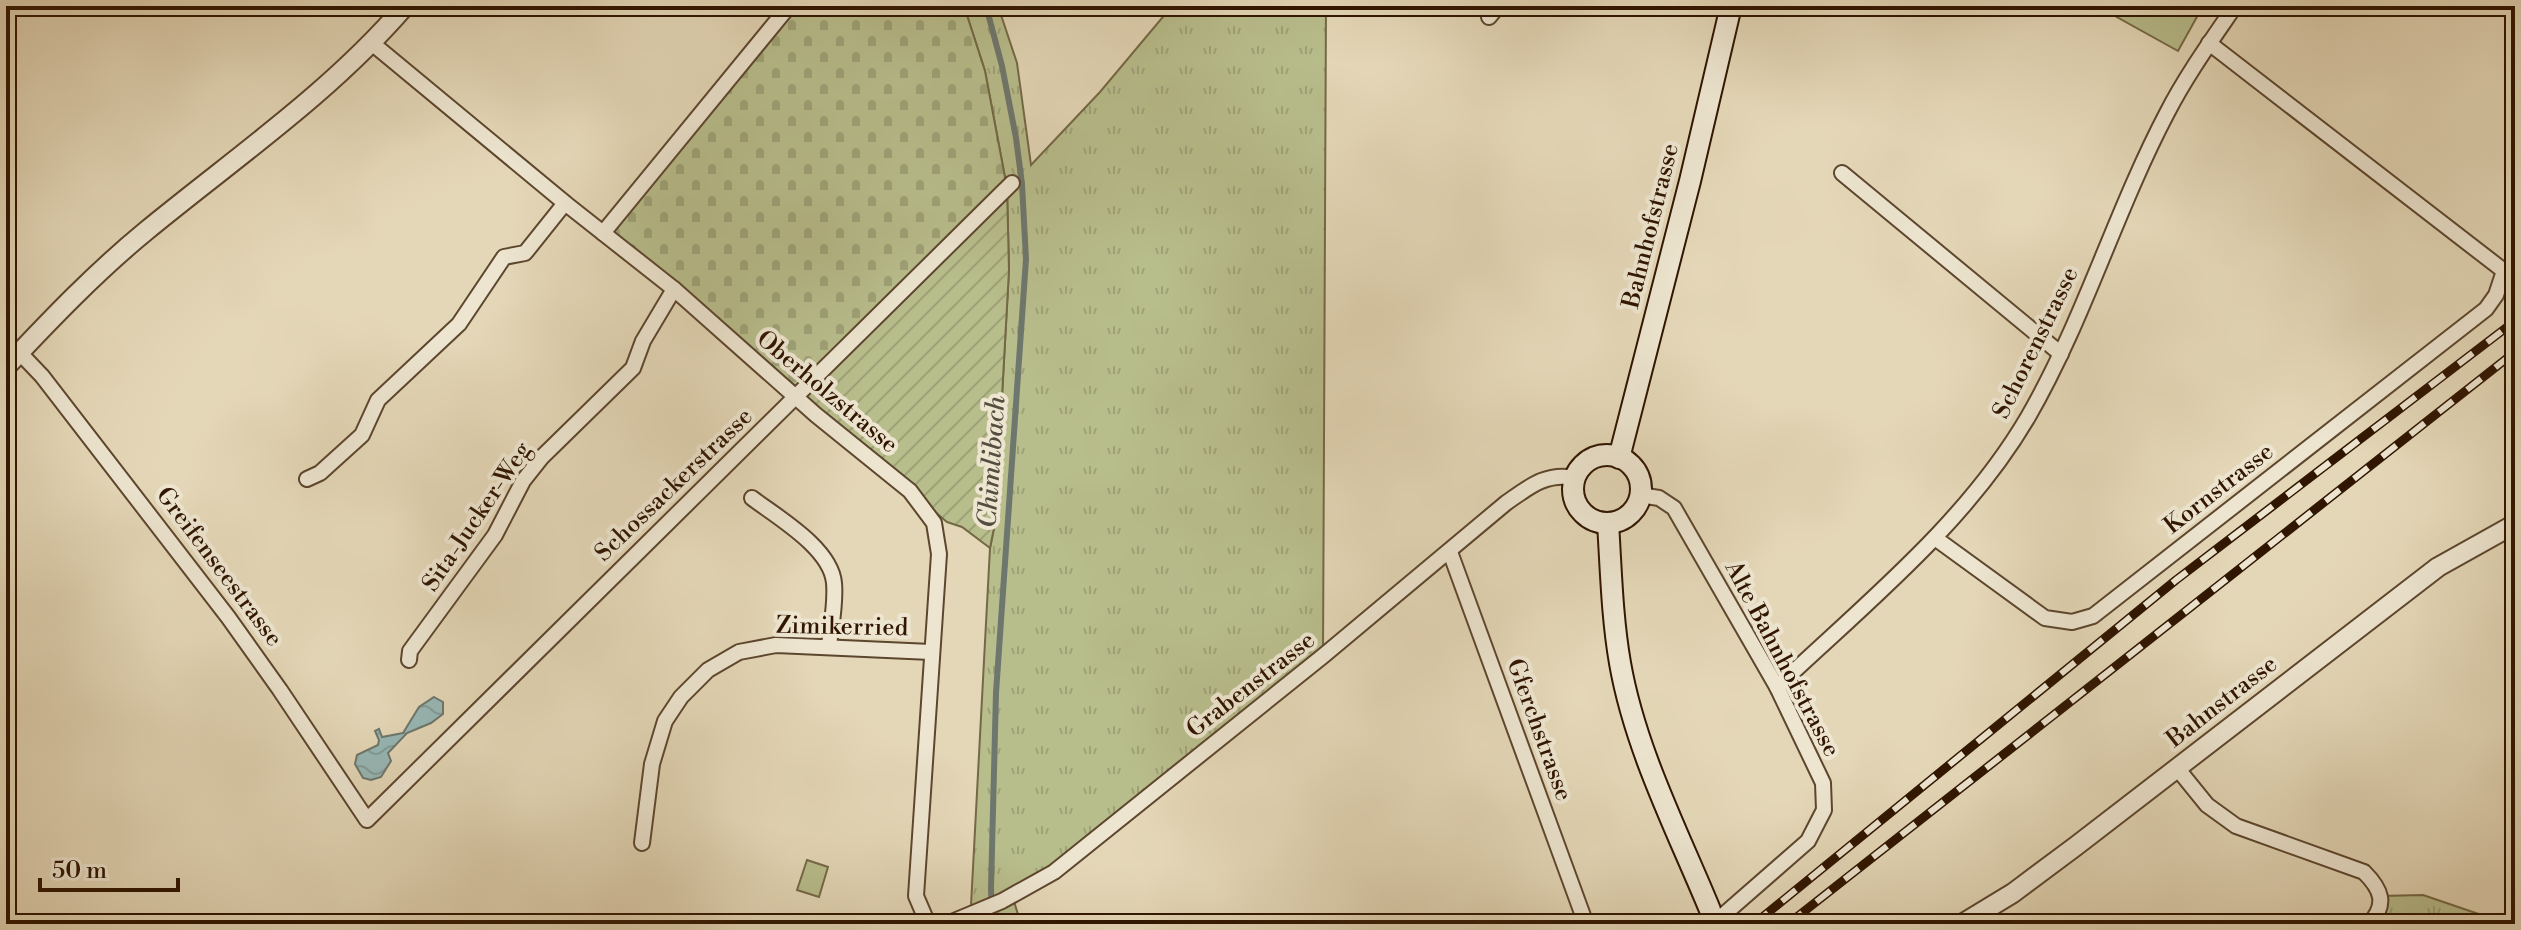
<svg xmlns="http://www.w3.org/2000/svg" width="2521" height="930" font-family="'Libre Bodoni',serif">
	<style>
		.grass { fill: url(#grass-tufts); stroke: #746946; stroke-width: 2 }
		.cemetery { fill: url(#cemetery-stones); stroke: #746946; stroke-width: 2 }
		.park { fill: #b8bd8c; stroke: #746946; stroke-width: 2 }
		.garden { fill: url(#garden-furrows); stroke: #746946; stroke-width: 2 }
		.water { fill: url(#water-waves); stroke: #6e776d; stroke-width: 2 }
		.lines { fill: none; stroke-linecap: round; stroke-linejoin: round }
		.stream { stroke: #6e776d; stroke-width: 6 }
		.minor-casing { stroke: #5d462e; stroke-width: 18 }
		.tertiary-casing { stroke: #5d462e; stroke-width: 22 }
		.secondary-casing { stroke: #301500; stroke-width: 24 }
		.minor { stroke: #ede5d0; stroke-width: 14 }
		.tertiary { stroke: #ede5d0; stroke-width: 18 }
		.secondary { stroke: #ede5d0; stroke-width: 20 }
		.rail-casing { stroke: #301500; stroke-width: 9 }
		.rail { stroke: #ede5d0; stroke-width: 6; stroke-dasharray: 18; stroke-linecap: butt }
		.labels { text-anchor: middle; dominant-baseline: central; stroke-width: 8; stroke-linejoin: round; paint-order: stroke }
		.street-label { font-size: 24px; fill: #301500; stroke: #ede5d0 }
		.water-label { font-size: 26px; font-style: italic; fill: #544e40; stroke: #ede5d0 }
	</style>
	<defs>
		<pattern id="grass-tufts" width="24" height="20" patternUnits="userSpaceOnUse" patternTransform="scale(2)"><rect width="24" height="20" fill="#b8bd8c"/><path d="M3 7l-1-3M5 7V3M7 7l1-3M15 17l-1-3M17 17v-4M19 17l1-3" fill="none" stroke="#9ea277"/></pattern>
		<pattern id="cemetery-stones" width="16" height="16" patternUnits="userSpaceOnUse" patternTransform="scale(2)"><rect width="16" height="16" fill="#b8bd8c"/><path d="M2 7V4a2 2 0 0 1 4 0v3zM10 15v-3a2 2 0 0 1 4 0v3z" fill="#9ea277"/></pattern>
		<pattern id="garden-furrows" width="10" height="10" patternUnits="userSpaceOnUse" patternTransform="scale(2)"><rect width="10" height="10" fill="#b8bd8c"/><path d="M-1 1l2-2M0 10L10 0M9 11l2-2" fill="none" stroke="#9ea277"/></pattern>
		<pattern id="water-waves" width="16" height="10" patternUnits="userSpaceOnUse" patternTransform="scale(2)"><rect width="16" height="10" fill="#97b8b6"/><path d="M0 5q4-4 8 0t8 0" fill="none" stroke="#829d9b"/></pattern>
	</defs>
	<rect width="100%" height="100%" fill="#e4d7b7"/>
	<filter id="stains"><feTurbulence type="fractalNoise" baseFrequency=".0025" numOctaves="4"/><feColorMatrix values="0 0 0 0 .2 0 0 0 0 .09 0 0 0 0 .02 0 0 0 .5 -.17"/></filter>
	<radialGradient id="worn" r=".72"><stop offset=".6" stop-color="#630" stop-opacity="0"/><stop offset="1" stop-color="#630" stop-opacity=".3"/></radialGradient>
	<g class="grass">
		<polygon points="964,6 998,6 1017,63 1031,165 1100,92 1172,6 1326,6 1323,656 1012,895 1021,924 970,924 990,548 995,523 1009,270 1007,188 985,71"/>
		<polygon points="2423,895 2508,924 2369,924 2381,896"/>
	</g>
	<polygon class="cemetery" points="789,6 964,6 985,71 1007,188 797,396 603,233"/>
	<g class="park">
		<polygon points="2097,6 2203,6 2178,51"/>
		<polygon points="807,860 828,867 819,897 797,890"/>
	</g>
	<polygon class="garden" points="1007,188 1009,270 995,523 990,548 962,527 947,522 797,396"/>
	<polygon class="water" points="434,697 443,702 443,714 431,723 407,733 388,753 391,761 381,777 371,780 363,778 355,764 357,755 378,745 379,740 375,731 379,729 382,737 403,733 419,707"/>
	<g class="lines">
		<polyline class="stream" points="986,6 1002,66 1016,138 1022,184 1026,259 996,693 991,888 992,924"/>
		<g class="minor-casing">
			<g id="minor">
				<polyline points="1489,17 1498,6"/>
				<polyline points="2209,43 2504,271 2515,272"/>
				<polyline points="373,44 565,203 674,289 816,415 910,491 934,523 939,554 916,896 928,924"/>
				<polyline points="1842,173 2061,354"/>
				<polyline points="603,233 789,6"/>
				<polyline points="20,353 42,376 228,617 280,690 367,820 1012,183"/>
				<polyline points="307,479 320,473 362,435 378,400 459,324 504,257 525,253 565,203"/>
				<polyline points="1640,495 1659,498 1674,508 1777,687 1823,783 1824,810 1808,841 1713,924"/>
				<path d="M 752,498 C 777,517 831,548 834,583 C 836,603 831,626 829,646"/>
				<polyline points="1935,538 2045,618 2072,622 2093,616 2486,309 2496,295 2504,271"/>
				<polyline points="1450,552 1586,924"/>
				<polyline points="409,660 410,651 495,535 523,481 542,457 633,368 643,341 674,289"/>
				<path d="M 1777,687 C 1866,603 1966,523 2028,417 C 2084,320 2115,212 2167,113 C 2186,76 2211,41 2235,6"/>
				<path d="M 2177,768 L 2207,805 L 2236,826 L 2364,872 C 2381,889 2388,904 2369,924"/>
				<polyline points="642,843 652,764 665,721 681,697 708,670 739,652 776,645 931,652"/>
				<path d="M 947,924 L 1002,901 L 1054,872 L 1323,656 L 1506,503 C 1529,487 1546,472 1575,478"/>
			</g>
		</g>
		<g class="tertiary-casing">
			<g id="tertiary">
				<path d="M 6,367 C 51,319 96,272 146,231 C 236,157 329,94 405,6"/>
				<polyline points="1962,924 2013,893 2076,846 2438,567 2515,524"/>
			</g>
		</g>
		<g class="secondary-casing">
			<g id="secondary">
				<circle cx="1607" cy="489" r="34"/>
				<polyline points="1619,458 1690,181 1731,6"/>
				<path d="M 1608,523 C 1611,570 1612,617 1620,663 C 1635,749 1677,830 1710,910"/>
			</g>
		</g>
		<use href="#minor" class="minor"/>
		<use href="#tertiary" class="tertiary"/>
		<use href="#secondary" class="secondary"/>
		<g class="rail-casing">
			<g id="rail">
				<polyline points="1754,924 2176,580 2515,321"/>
				<polyline points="1788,924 2515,352"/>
			</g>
		</g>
		<use href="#rail" class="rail"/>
	</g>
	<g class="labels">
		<g class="street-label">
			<text transform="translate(1651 226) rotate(-76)">Bahnhofstrasse</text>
			<text transform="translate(2036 343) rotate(-64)">Schorenstrasse</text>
			<text transform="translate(827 392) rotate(40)">Oberholzstrasse</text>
			<text transform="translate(674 485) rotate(-44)">Schossackerstrasse</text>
			<text transform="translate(2219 489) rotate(-38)">Kornstrasse</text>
			<text transform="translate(477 517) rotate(-56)">Sita-Jucker-Weg</text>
			<text transform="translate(219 567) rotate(53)">Greifenseestrasse</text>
			<text transform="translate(842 627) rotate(1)">Zimikerried</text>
			<text transform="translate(1782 659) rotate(62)">Alte Bahnhofstrasse</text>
			<text transform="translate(1251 685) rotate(-38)">Grabenstrasse</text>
			<text transform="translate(2222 702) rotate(-38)">Bahnstrasse</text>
			<text transform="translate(1539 730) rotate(70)">Gferchstrasse</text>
		</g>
		<g class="water-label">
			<text transform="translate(992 462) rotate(-86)">Chimlibach</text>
		</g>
	</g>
	<rect width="2521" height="930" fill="none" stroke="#e4d7b7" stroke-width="32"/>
	<rect x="8" y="8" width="2505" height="914" fill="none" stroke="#301500" stroke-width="4"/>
	<rect x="16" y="16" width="2489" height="898" fill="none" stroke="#301500" stroke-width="2"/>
	<path d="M40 878v12h138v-12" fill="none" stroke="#301500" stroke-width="4"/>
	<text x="52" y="878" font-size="24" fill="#301500" stroke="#ede5d0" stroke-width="6" paint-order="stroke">50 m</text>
	<rect width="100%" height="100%" filter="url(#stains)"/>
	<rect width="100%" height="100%" fill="url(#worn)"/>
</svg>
